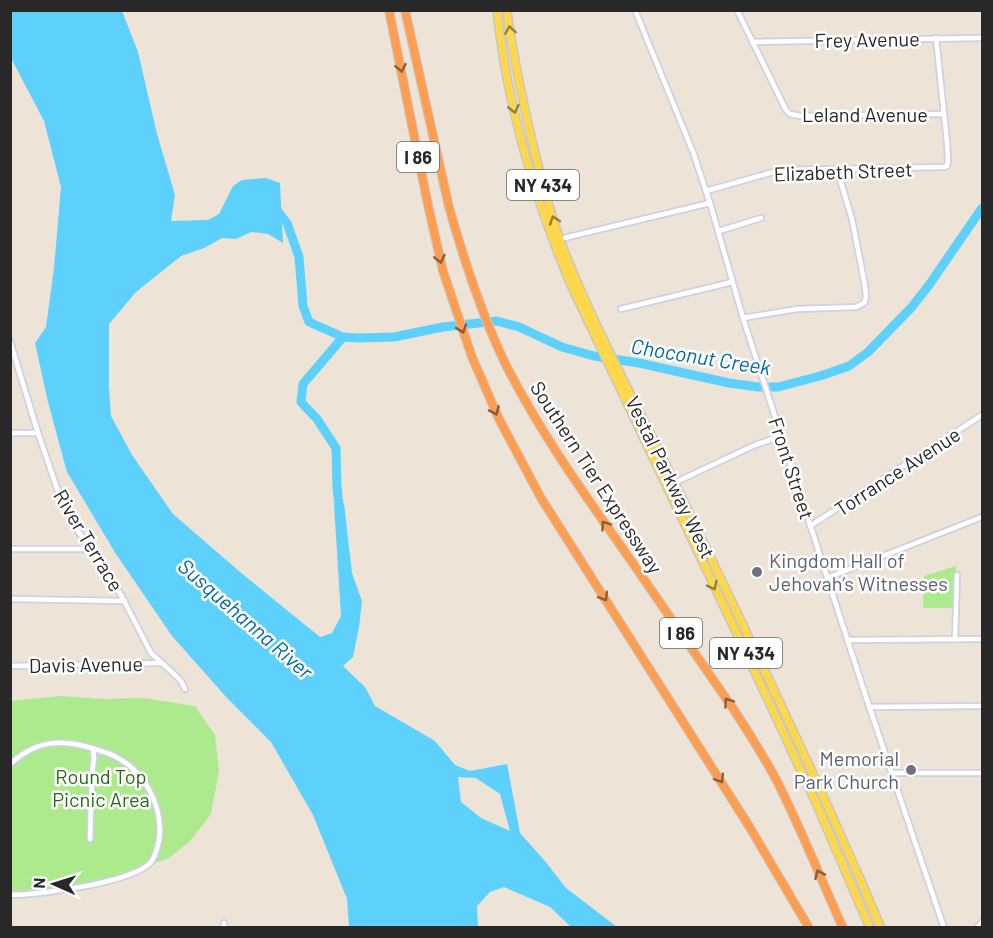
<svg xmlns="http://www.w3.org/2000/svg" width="993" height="938" font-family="Barlow,sans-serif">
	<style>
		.green { fill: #acea8d }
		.water { fill: #5dd0fc; fill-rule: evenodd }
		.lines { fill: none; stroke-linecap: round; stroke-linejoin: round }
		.river { stroke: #5dd0fc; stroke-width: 9 }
		.minor-casing { stroke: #cdd1e3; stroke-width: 8 }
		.primary-casing { stroke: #c7c7c7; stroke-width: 10 }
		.motorway-casing { stroke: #c7c7c7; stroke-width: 10 }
		.minor { stroke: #fff; stroke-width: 4.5 }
		.primary { stroke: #ffd74a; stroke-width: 7 }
		.motorway { stroke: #ff9e50; stroke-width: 8 }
		.oneway { stroke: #948039 }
		.oneway2 { stroke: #895d3a }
		.worship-dot { fill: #6b7280; stroke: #fff; stroke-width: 2 }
		.labels { text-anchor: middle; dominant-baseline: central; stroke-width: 5; stroke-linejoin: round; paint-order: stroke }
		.shield { fill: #fff; stroke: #686868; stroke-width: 1.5 }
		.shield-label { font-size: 18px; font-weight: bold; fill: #282828 }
		.street-label { font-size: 20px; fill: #282828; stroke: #fff }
		.worship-label { font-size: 20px; fill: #5b616d; stroke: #fff; text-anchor: start }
		.park-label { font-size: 20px; fill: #236c11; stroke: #fff }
		.water-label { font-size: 21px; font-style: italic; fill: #006aa4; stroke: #fff }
	</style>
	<rect width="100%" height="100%" fill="#ede4d7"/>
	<g class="green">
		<polygon points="956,566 956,608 923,608 924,576"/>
		<polygon points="60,696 104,699 143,698 195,706 215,735 219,771 211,814 190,841 169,858 106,881 79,887 11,894 10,701"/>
	</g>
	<path class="water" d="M 10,11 L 122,11 L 138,52 L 157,134 L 175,195 L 171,221 L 208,220 L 219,214 L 233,186 L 242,180 L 266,178 L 280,183 L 283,243 L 268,234 L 251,232 L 236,239 L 222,238 L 204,248 L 181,256 L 136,292 L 109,324 L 109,388 L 111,416 L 132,455 L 173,514 L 240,572 L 320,637 L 332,633 L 341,616 L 334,504 L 344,503 L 352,573 L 362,601 L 359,627 L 353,657 L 343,666 L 365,687 L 375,706 L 435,741 L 455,765 L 470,771 L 507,764 L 520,833 L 545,861 L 566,888 L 617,927 L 571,927 L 550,907 L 504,887 L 490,892 L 477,906 L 478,927 L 349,927 L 347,899 L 313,815 L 271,742 L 228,699 L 172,636 L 116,554 L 67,472 L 48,402 L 35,343 L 46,327 L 54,268 L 61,187 L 44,121 L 11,58 ZM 458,777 L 476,778 L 500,794 L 510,831 L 481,818 L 461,802 Z"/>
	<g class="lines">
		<g class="river">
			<polyline points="275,208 287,223 299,257 303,306 309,322 343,337"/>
			<polyline points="340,515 337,487 336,448 317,419 301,402 303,384 343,337 358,338 394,337 443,327 497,321 519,327 562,347 594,356 639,363 729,383 758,387 778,387 820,376 849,366 868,352 911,308 929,285 982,208"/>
		</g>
		<g class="minor-casing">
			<g id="minor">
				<polyline points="635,10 693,152 710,203 743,318 865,694 944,928"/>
				<polyline points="737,10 786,110 790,114 800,116 944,114"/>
				<polyline points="752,42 982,38"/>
				<polyline points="706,191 773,172 784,170 944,167 947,166 948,161 947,142 936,38"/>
				<polyline points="719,231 761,218"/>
				<polyline points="560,239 710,203"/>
				<polyline points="621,309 732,282"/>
				<polyline points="743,318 797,309 856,307 864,303 866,297 865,286 852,219 839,176 839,169"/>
				<polyline points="10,341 38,433 59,494 78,531 121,595 151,653 173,673 181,681 185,689"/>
				<polyline points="10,433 38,433"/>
				<polyline points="674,483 755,445 781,436"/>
				<polyline points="810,526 982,415"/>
				<polyline points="10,549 90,549"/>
				<polyline points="827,578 982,517"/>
				<polyline points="10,599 125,601"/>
				<polyline points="955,639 957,575"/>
				<polyline points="847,640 982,639"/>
				<polyline points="10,666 161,663"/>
				<polyline points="869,707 982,706"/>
				<path d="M 10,764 C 38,739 62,739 95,749 C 102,752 110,753 116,757 C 144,771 160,802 160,832 C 159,842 157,854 151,862 C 133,883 38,895 10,895"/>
				<polyline points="892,773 982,773"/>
				<polyline points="90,839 92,774 94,758 93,749"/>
				<polyline points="224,928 224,923"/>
				<polyline points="977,928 982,922"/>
			</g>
		</g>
		<g class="primary-casing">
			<g id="primary">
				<path d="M 497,10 C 507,106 534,197 571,285 L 747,655 L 816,803 L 870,928"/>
				<path d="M 507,10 C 511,47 519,83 527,119 C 537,164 548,209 565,253 C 597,334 640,410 677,488 C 747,633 818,779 881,928"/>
			</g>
		</g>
		<g class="motorway-casing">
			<g id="motorway">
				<polyline points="389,10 428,205 443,271 472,357 499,419 541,498 749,826 809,928"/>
				<path d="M 405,10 L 449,207 C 464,260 483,319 508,369 C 541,433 582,491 623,549 C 660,603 697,657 734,710 C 749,733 764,757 777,781 C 801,829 821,879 843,928"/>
			</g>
		</g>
		<use href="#minor" class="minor"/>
		<use href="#primary" class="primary"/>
		<use href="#motorway" class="motorway"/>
	</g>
	<defs><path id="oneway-chevron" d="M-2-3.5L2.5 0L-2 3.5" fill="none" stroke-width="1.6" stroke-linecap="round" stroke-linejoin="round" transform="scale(1.5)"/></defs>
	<g class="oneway">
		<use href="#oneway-chevron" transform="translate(510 30) rotate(-99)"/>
		<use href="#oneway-chevron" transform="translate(514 109) rotate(77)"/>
		<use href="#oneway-chevron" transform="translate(554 220) rotate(-108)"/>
		<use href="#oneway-chevron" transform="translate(713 586) rotate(64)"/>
	</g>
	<g class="oneway2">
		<use href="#oneway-chevron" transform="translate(401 68) rotate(79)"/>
		<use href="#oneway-chevron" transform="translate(440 259) rotate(77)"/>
		<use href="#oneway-chevron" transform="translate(462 329) rotate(71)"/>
		<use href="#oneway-chevron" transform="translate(495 411) rotate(66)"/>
		<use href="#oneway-chevron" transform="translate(605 525) rotate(-125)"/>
		<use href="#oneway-chevron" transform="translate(604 597) rotate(58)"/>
		<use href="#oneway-chevron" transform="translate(728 702) rotate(-125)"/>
		<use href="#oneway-chevron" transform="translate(720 779) rotate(58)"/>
		<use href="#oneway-chevron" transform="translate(819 874) rotate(-114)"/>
	</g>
	<g class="worship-dot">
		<circle cx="757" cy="572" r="6"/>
		<circle cx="911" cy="770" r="6"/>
	</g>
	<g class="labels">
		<g class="shield">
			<rect x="397" y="142" width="42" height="30" rx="4.5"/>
			<rect x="507" y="170" width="72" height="30" rx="4.5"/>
			<rect x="660" y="618" width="42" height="30" rx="4.5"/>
			<rect x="710" y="638" width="72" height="30" rx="4.5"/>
		</g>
		<g class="shield-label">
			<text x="418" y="157">I 86</text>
			<text x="543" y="185">NY 434</text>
			<text x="681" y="633">I 86</text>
			<text x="746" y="653">NY 434</text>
		</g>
		<g class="street-label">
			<text transform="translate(867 39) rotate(-1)">Frey Avenue</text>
			<text x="865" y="114">Leland Avenue</text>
			<text transform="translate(843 171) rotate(-2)">Elizabeth Street</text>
			<text transform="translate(792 468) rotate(72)">Front Street</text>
			<text transform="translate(897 471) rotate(-33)">Torrance Avenue</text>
			<text transform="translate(597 477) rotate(57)">Southern Tier Expressway</text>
			<text transform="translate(671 477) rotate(64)">Vestal Parkway West</text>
			<text transform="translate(89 540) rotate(59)">River Terrace</text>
			<text transform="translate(86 664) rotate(-1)">Davis Avenue</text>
		</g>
		<g class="worship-label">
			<text x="769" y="560">Kingdom Hall of<tspan x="769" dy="23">Jehovah’s Witnesses</tspan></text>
			<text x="899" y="758" text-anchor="end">Memorial<tspan x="899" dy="23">Park Church</tspan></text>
		</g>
		<g class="park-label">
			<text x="101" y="776">Round Top<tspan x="101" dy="23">Picnic Area</tspan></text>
		</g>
		<g class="water-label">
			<text transform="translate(701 356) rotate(9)">Choconut Creek</text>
			<text transform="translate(246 618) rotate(41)">Susquehanna River</text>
		</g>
	</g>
	<rect width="993" height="938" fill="none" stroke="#282828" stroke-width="24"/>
	<g transform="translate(54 884) rotate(273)" stroke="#ffffff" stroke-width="4.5" paint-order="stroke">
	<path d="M0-4.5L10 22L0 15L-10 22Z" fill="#282828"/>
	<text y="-9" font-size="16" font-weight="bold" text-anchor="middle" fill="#282828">N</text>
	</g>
</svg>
